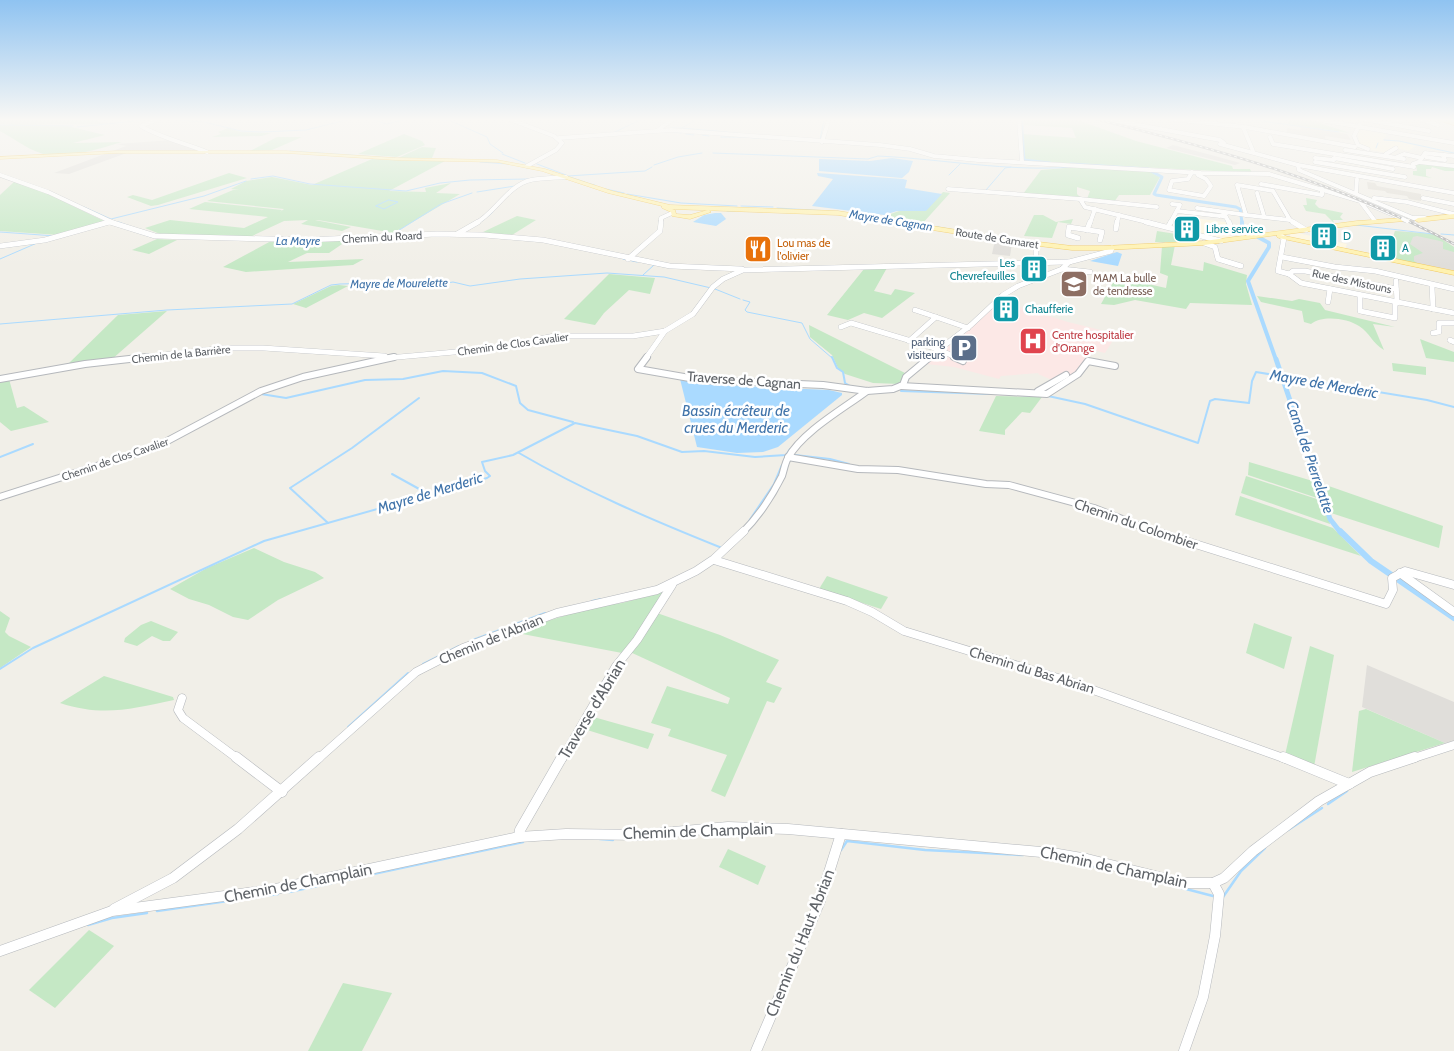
<svg xmlns="http://www.w3.org/2000/svg" width="1454" height="1051" font-family="Cabin,sans-serif">
	<style>
		.commercial { fill: #fef7e0 }
		.industrial { fill: #e0deda }
		.education { fill: #e1ded6 }
		.medical { fill: #fce8e6 }
		.green { fill: #c5e8c5 }
		.water { fill: #aadaff }
		.lines { fill: none; stroke-linecap: round; stroke-linejoin: round }
		.stream-far2 { stroke: #aadaff; stroke-width: 1 }
		.stream-far1 { stroke: #aadaff; stroke-width: 2 }
		.stream { stroke: #aadaff; stroke-width: 2.5 }
		.canal-far3 { stroke: #aadaff; stroke-width: 3 }
		.canal-far2 { stroke: #aadaff; stroke-width: 4 }
		.canal-far1 { stroke: #aadaff; stroke-width: 5 }
		.canal { stroke: #aadaff; stroke-width: 6 }
		.major-tunnel { stroke: #ccccc8; stroke-width: 4.5; stroke-dasharray: 4.5 2.5; stroke-linecap: butt }
		.minor-far4-casing { stroke: #b5b8bc; stroke-width: 4.5 }
		.minor-far3-casing { stroke: #b5b8bc; stroke-width: 5.5 }
		.minor-far2-casing { stroke: #b5b8bc; stroke-width: 8 }
		.minor-far1-casing { stroke: #b5b8bc; stroke-width: 9 }
		.minor-casing { stroke: #b5b8bc; stroke-width: 11 }
		.major-casing { stroke: #f2c960; stroke-width: 1 }
		.minor-far4 { stroke: #fff; stroke-width: 4 }
		.minor-far3 { stroke: #fff; stroke-width: 5 }
		.minor-far2 { stroke: #fff; stroke-width: 6 }
		.minor-far1 { stroke: #fff; stroke-width: 8 }
		.minor { stroke: #fff; stroke-width: 10 }
		.major { fill: #fff2af; fill-rule: evenodd }
		.rail-casing { stroke: #b6b7b8; stroke-width: 2.5 }
		.rail { stroke: #fff; stroke-width: 1; stroke-dasharray: 3; stroke-linecap: butt }
		.minor-bridge-casing { stroke: #b5b8bc; stroke-width: 4.5; stroke-linecap: butt }
		.minor-bridge { stroke: #fff; stroke-width: 4 }
		.labels { text-anchor: middle; dominant-baseline: central; stroke-width: 5; stroke-linejoin: round; paint-order: stroke }
		.far-culture-label { font-size: 11px; fill: #0d838f; stroke: #fff; text-anchor: start }
		.far-street-label { font-size: 11px; fill: #5f6368; stroke: #fff }
		.far-food-label { font-size: 11px; fill: #c56008; stroke: #fff; text-anchor: start }
		.far-education-label { font-size: 11px; fill: #785e54; stroke: #fff; text-anchor: start }
		.far-health-label { font-size: 11px; fill: #be3a42; stroke: #fff; text-anchor: start }
		.far-service-label { font-size: 11px; fill: #4e5e75; stroke: #fff; text-anchor: end }
		.far-water-label { font-size: 12px; font-style: italic; fill: #4174aa; stroke: #fff }
		.street-label { font-size: 14px; fill: #5f6368; stroke: #fff }
		.water-label { font-size: 15px; font-style: italic; fill: #4174aa; stroke: #fff }
		.near-street-label { font-size: 16px; fill: #5f6368; stroke: #fff }
	</style>
	<rect width="100%" height="100%" fill="#f1efe8"/>
	<g class="commercial">
		<polygon points="1361,127 1388,132 1383,140 1399,141 1415,146 1409,151 1395,148 1387,153 1371,150 1360,144 1357,133"/>
		<polygon points="1177,216 1225,222 1230,227 1227,234 1233,237 1218,239 1171,227"/>
		<polygon points="1298,233 1347,244 1345,249 1290,237 1290,234"/>
	</g>
	<g class="industrial">
		<polygon points="172,140 204,151 132,151 69,174 54,173 126,146 117,144"/>
		<polygon points="1173,145 1215,156 1240,163 1235,165 1166,148"/>
		<polygon points="1395,231 1434,234 1454,247 1454,273 1387,258"/>
		<polygon points="995,240 1012,243 1010,256 992,254"/>
		<polygon points="1367,665 1454,702 1454,741 1445,743 1362,707"/>
	</g>
	<g class="education">
		<polygon points="1301,126 1347,134 1351,140 1325,136 1326,142 1287,135 1287,128 1300,130"/>
		<polygon points="1367,182 1375,183 1377,186 1421,194 1421,201 1409,199 1407,196 1387,193 1385,191 1368,189"/>
	</g>
	<polygon class="medical" points="1001,301 1068,322 1117,334 1105,353 1092,350 1074,374 1054,381 1038,374 1039,373 1001,376 999,379 954,367 926,364 968,331"/>
	<g class="green">
		<path d="M 0,119 L 93,119 L 104,124 L 22,124 L 63,125 L 105,135 L 73,143 L 122,142 C 99,149 73,157 49,155 C 32,153 15,139 0,131 L 0,125 L 10,124 L 0,124 Z"/>
		<polygon points="1023,119 1075,119 1136,141 1232,166 1233,169 1250,169 1252,173 1028,161 1025,159 1023,134 1076,138 1072,128 1024,125"/>
		<polygon points="1289,119 1307,119 1350,133 1288,124"/>
		<polygon points="228,128 241,132 271,133 262,136 212,137 221,134 218,132"/>
		<polygon points="404,134 422,141 425,145 397,157 358,154"/>
		<polygon points="277,137 302,137 272,150 250,151"/>
		<polygon points="422,147 436,148 432,158 398,158"/>
		<polygon points="372,159 445,161 389,191 426,192 425,188 451,183 436,193 460,194 394,233 318,220 315,220 351,227 342,231 301,224 308,220 284,221 250,237 160,234 145,228 170,220 244,228 268,217 189,209 205,202 282,210 280,212 284,209 207,201 233,190 239,190 231,189 246,181 272,177 312,185"/>
		<polygon points="1421,162 1454,167 1454,171 1445,171 1432,167 1431,169 1426,169 1426,176 1432,178 1413,175 1413,171 1417,171 1416,165"/>
		<polygon points="1078,167 1148,171 1160,177 1150,195 1119,195 1114,202 1087,199 1090,191 1077,187 1077,194 1081,198 1023,194 1041,170"/>
		<polygon points="229,173 247,178 158,205 151,206 127,197 133,195 152,200"/>
		<polygon points="15,181 44,192 104,221 59,235 0,231 0,195"/>
		<polygon points="943,192 950,193 922,224 882,217 899,211 925,211"/>
		<polygon points="1306,198 1317,200 1315,204 1319,208 1343,213 1340,217 1343,220 1333,220 1334,223 1325,214 1306,211 1303,205 1307,205"/>
		<polygon points="1034,215 1043,215 1056,222 1073,219 1071,224 1058,222 1052,238 1024,236"/>
		<polygon points="517,216 536,220 512,235 481,233"/>
		<polygon points="1157,231 1176,234 1179,242 1155,242"/>
		<polygon points="1395,231 1434,234 1454,247 1454,252 1443,249 1443,242 1440,241 1417,236 1413,237 1410,244 1423,253 1414,256 1414,261 1422,266 1387,258"/>
		<polygon points="157,239 177,240 149,254 132,250"/>
		<polygon points="348,240 329,253 307,253 288,262 364,259 353,265 246,272 223,267 271,241"/>
		<polygon points="1175,245 1171,265 1203,271 1204,262 1247,275 1246,284 1252,305 1190,303 1186,309 1135,300 1114,305 1101,304 1116,277 1166,288 1168,276 1160,273 1162,246"/>
		<polygon points="888,266 874,291 891,295 895,289 915,293 882,318 864,313 848,320 827,315 864,269"/>
		<polygon points="609,274 655,278 650,294 629,290 604,313 595,325 564,319"/>
		<polygon points="339,285 348,286 306,308 293,304 331,286"/>
		<path d="M 1257,296 L 1292,301 L 1299,299 L 1320,303 L 1325,310 L 1395,327 L 1373,324 L 1384,350 C 1372,343 1370,333 1359,326 C 1347,318 1322,315 1311,324 L 1304,322 L 1302,311 L 1261,302 Z"/>
		<polygon points="167,311 111,360 66,366 118,315"/>
		<polygon points="809,325 905,373 900,384 873,383 845,374 838,368 832,355 810,337"/>
		<polygon points="1420,339 1454,352 1454,362 1426,358"/>
		<polygon points="1392,363 1426,367 1426,375 1393,371"/>
		<polygon points="9,379 17,408 24,406 49,422 11,431 0,422 0,381"/>
		<polygon points="996,396 1042,397 1030,413 1022,412 1005,430 1005,435 979,431"/>
		<polygon points="1249,462 1316,482 1323,500 1248,475"/>
		<polygon points="1246,476 1326,502 1330,524 1241,493"/>
		<polygon points="1323,484 1443,526 1439,548 1331,513"/>
		<polygon points="1240,496 1333,528 1361,556 1235,515"/>
		<polygon points="254,548 284,562 315,572 324,578 278,600 248,620 233,617 209,605 189,599 170,589 207,568"/>
		<polygon points="827,576 888,597 881,609 819,589"/>
		<polygon points="666,591 636,638 622,653 512,632 596,606 622,603"/>
		<polygon points="0,611 10,618 5,632 9,636 31,647 0,668"/>
		<polygon points="657,613 720,635 779,660 766,682 782,688 774,703 767,701 725,797 711,791 727,755 668,736 671,729 651,723 667,686 728,704 730,698 630,652"/>
		<polygon points="151,621 178,632 170,641 163,641 152,636 137,646 124,642 125,638 141,625"/>
		<polygon points="1254,623 1292,637 1284,669 1246,653"/>
		<polygon points="1310,646 1334,655 1314,767 1285,755"/>
		<path d="M 104,676 L 173,697 L 174,700 C 131,709 103,717 60,703 Z"/>
		<polygon points="1366,709 1445,743 1352,772 1359,711"/>
		<polygon points="590,716 654,734 648,749 584,729"/>
		<polygon points="728,849 766,866 758,885 719,867"/>
		<polygon points="89,930 114,946 55,1008 29,990"/>
		<polygon points="343,983 392,993 362,1051 308,1051"/>
	</g>
	<g class="water">
		<polygon points="892,158 913,161 909,172 902,178 819,171 819,159 870,161"/>
		<polygon points="817,173 903,179 907,180 905,188 942,194 926,211 897,211 884,215 812,206 833,179 818,176"/>
		<polygon points="715,213 721,213 726,219 716,226 693,222 704,215"/>
		<polygon points="1117,252 1122,254 1118,266 1090,261"/>
		<polygon points="680,379 699,384 829,390 842,393 842,395 778,447 763,452 737,453 697,447"/>
	</g>
	<g class="lines">
		<g class="stream-far2">
			<polyline points="167,119 204,122 241,131 261,132 306,130 350,119"/>
			<polyline points="370,119 387,124 406,119"/>
			<polyline points="434,119 451,121 487,137 490,144 503,153"/>
			<polyline points="1248,119 1339,132"/>
			<polyline points="753,122 757,119"/>
			<polyline points="0,125 73,126"/>
			<polyline points="77,127 154,119"/>
			<polyline points="672,128 682,128 697,119"/>
			<polyline points="682,128 737,133"/>
			<polyline points="674,132 681,133"/>
			<polyline points="613,133 642,119"/>
			<polyline points="686,134 694,135"/>
			<polyline points="702,135 709,136"/>
			<polyline points="721,137 741,137"/>
			<polyline points="743,137 768,139"/>
			<polyline points="820,140 824,120 821,119"/>
			<polyline points="1384,140 1399,141 1454,153"/>
			<polyline points="1376,148 1378,143"/>
			<polyline points="290,151 395,158"/>
			<path d="M 713,153 L 868,159 L 878,156 C 942,159 1008,172 1072,167"/>
			<polyline points="502,154 525,163"/>
			<polyline points="480,162 508,164"/>
			<polyline points="537,164 566,175"/>
			<polyline points="654,165 678,157 702,153"/>
			<polyline points="949,175 960,164"/>
			<polyline points="568,176 645,171 652,167"/>
			<polyline points="570,177 585,182"/>
			<polyline points="251,179 273,176 310,184 406,191 440,183 470,180 529,179"/>
			<polyline points="587,183 595,185"/>
			<polyline points="606,189 624,193"/>
			<polyline points="986,190 1005,168 1011,167"/>
			<polyline points="477,192 515,186"/>
			<polyline points="627,194 681,203 737,206"/>
			<polygon points="389,200 398,202 384,209 376,206"/>
			<polyline points="741,206 773,207"/>
			<polyline points="84,207 111,219 204,196 246,181"/>
			<polyline points="777,208 829,211"/>
			<polyline points="727,211 735,211"/>
			<polyline points="861,215 901,221"/>
			<polyline points="482,221 493,212"/>
			<polyline points="119,222 129,226"/>
			<polyline points="916,223 955,230"/>
			<polyline points="1356,225 1433,234"/>
			<polyline points="0,232 55,236"/>
			<polyline points="136,232 151,237"/>
			<polyline points="393,234 441,204 472,193"/>
			<polyline points="1441,234 1454,235"/>
			<polyline points="1151,244 1164,243"/>
			<polyline points="0,259 37,243"/>
			<polyline points="623,259 637,262"/>
			<polyline points="643,275 654,265"/>
			<polyline points="715,289 740,299"/>
			<polyline points="743,300 750,302 745,310 747,312 802,323 810,339 832,358"/>
			<polyline points="0,324 167,310 292,304 331,285 340,284 426,282 435,285 453,282 470,286 520,279 607,273 664,277 711,288"/>
		</g>
		<g class="stream-far1">
			<polyline points="832,357 837,368 843,372 845,383 850,386"/>
			<polyline points="901,391 991,394"/>
			<polyline points="261,394 286,398 365,380 403,379 443,371 482,373 516,386 520,403 528,410 573,422"/>
			<polyline points="1020,395 1040,396"/>
			<polyline points="1048,396 1085,404 1198,443 1210,401 1215,399 1249,403 1252,381 1256,372 1427,400 1454,407"/>
			<path d="M 519,453 C 584,491 652,520 722,548"/>
			<polyline points="795,455 830,459 849,464"/>
			<polyline points="0,457 33,444"/>
			<polyline points="392,474 430,495"/>
			<polyline points="749,521 774,484 782,465"/>
			<polyline points="328,523 290,488 352,448 419,398"/>
			<polyline points="592,601 601,599"/>
			<polyline points="470,641 545,613"/>
			<polyline points="423,664 459,646"/>
			<polyline points="0,669 33,648 264,541 487,478 490,476 485,471 482,462 513,455 575,423 637,436 682,452 704,451 755,457 786,455 790,449"/>
			<polyline points="348,727 408,673"/>
		</g>
		<g class="stream">
			<polyline points="1328,804 1347,791"/>
			<polyline points="1288,830 1322,808"/>
			<polyline points="600,839 613,840"/>
			<polyline points="841,850 847,841 925,850 1023,855"/>
			<polyline points="1082,863 1097,867"/>
			<polyline points="1159,882 1213,896"/>
			<polyline points="289,892 523,842"/>
			<polyline points="1223,897 1241,871 1265,848"/>
			<polyline points="157,911 278,894"/>
			<polyline points="88,925 112,918 147,913"/>
		</g>
		<g class="canal-far3">
			<polyline points="1022,119 1022,129"/>
			<polyline points="1022,130 1024,160 1050,163"/>
			<polyline points="1071,164 1148,169"/>
			<polyline points="1149,170 1162,177 1154,194 1156,195 1236,207 1240,209 1241,213"/>
			<polyline points="1241,215 1242,223"/>
		</g>
		<g class="canal-far2">
			<polyline points="1242,222 1242,225 1255,235"/>
			<polyline points="1258,237 1269,243 1269,247 1248,281 1275,357"/>
		</g>
		<polyline class="canal-far1" points="1276,359 1330,519 1341,533"/>
		<polyline class="canal" points="1340,531 1371,561 1454,618"/>
		<polyline class="major-tunnel" points="1403,220 1418,220"/>
		<g class="minor-far4-casing">
			<g id="minor-far4">
				<path d="M 159,119 L 141,126 C 161,138 185,143 207,152"/>
				<polyline points="509,119 554,136 562,143 556,150 527,166"/>
				<polyline points="1019,119 1022,162"/>
				<polyline points="1106,119 1220,140 1224,143"/>
				<polyline points="1170,119 1245,127 1355,147"/>
				<polyline points="1314,119 1454,143"/>
				<polyline points="1363,119 1429,131"/>
				<polyline points="1394,119 1401,121"/>
				<polyline points="1420,119 1438,125"/>
				<polyline points="1360,124 1354,136 1358,145 1368,149"/>
				<polyline points="1243,127 1253,151"/>
				<polyline points="658,130 673,119"/>
				<polyline points="1270,137 1273,144 1414,167"/>
				<polyline points="559,138 671,130 880,145 910,149 934,156 978,160 1201,173 1269,174 1360,201 1375,221"/>
				<polyline points="822,142 829,119"/>
				<polyline points="1220,144 1298,165 1454,193"/>
				<polyline points="1345,150 1404,159"/>
				<polyline points="1386,154 1396,148"/>
				<polyline points="1397,157 1404,154 1422,158"/>
				<polyline points="1426,157 1445,160 1443,155"/>
				<polyline points="1315,158 1334,160 1334,158 1393,169"/>
				<polyline points="1315,162 1405,177"/>
				<polyline points="1419,162 1454,166"/>
				<polyline points="1413,164 1419,162 1425,153 1454,156"/>
				<polyline points="1298,165 1299,170 1413,218 1425,218"/>
				<polyline points="1192,172 1188,179 1172,181 1169,190 1204,196 1211,186 1206,179 1198,175"/>
				<polyline points="0,175 48,192 114,223"/>
				<polyline points="1261,184 1322,195 1322,188"/>
				<polygon points="1237,185 1273,191 1290,220 1246,215"/>
				<polyline points="948,189 1080,199"/>
				<polyline points="1257,193 1264,216"/>
				<polyline points="1356,193 1357,179"/>
				<polyline points="1374,198 1407,202 1454,214"/>
				<polyline points="1423,198 1454,204"/>
				<polyline points="1363,202 1403,219"/>
				<polyline points="1197,208 1246,215"/>
				<polyline points="1177,211 1220,216 1227,213"/>
				<polyline points="1222,216 1226,217 1229,223"/>
				<polyline points="1290,220 1295,223"/>
				<polyline points="105,223 110,222"/>
				<path d="M 476,223 C 495,213 508,185 531,180 C 542,178 555,178 566,177"/>
				<polyline points="661,223 661,218 672,213"/>
				<polyline points="1090,223 1095,209"/>
				<polyline points="1117,223 1119,215"/>
				<polyline points="1151,223 1085,207 1080,199 1157,207"/>
				<polyline points="1170,223 1180,205 1172,204"/>
			</g>
		</g>
		<g class="minor-far3-casing">
			<g id="minor-far3">
				<polyline points="110,222 155,236 307,240 437,234 484,235 543,240 670,266 742,269"/>
				<polyline points="1146,222 1221,241"/>
				<polyline points="1229,222 1230,225"/>
				<polyline points="1293,222 1306,230"/>
				<polyline points="1168,227 1171,222"/>
				<polyline points="1116,229 1117,222"/>
				<polyline points="1087,230 1090,222"/>
				<polyline points="457,234 478,222"/>
				<polyline points="1281,236 1284,238 1278,271 1289,274"/>
				<polyline points="1078,238 1068,235 1069,227 1102,232 1100,240"/>
				<polyline points="1204,243 1215,247 1218,259 1241,266"/>
				<polyline points="0,246 45,240 109,222"/>
				<polyline points="1036,248 1036,262"/>
				<polyline points="1282,257 1335,267 1375,271 1454,289"/>
				<polyline points="628,259 660,231 661,222"/>
				<polyline points="1062,269 1090,272"/>
				<polyline points="1396,281 1397,303"/>
				<polyline points="1432,285 1433,309"/>
				<polyline points="1396,289 1305,271 1293,271 1289,274 1301,283 1454,313"/>
				<polyline points="1360,295 1360,311 1395,318 1395,303"/>
				<polyline points="1328,302 1330,289"/>
				<polyline points="915,310 936,317"/>
				<polyline points="841,327 851,323 938,349 957,358"/>
				<polyline points="1433,333 1439,332 1439,323 1454,323"/>
				<polyline points="1450,340 1454,342"/>
				<polyline points="909,341 936,317 968,328"/>
				<polyline points="136,358 224,348 263,348 385,356"/>
				<polyline points="387,358 489,349 554,336 633,336 665,331 693,314 713,287 723,279 743,270 1068,262"/>
				<polyline points="646,358 665,331"/>
				<polyline points="928,358 971,325 1003,295 1018,286 1062,269 1069,262 1111,251 1112,248"/>
			</g>
		</g>
		<g class="minor-far2-casing">
			<g id="minor-far2">
				<polyline points="647,357 638,369 701,380 823,385 867,391 893,389 903,385 906,377 930,357"/>
				<polyline points="954,357 963,361"/>
				<polyline points="0,379 85,364 147,357"/>
				<polyline points="901,386 1047,394 1078,374 1088,361 1115,366"/>
				<polyline points="1038,391 1066,375"/>
				<polyline points="788,457 858,469 898,470 986,484 1009,485 1094,508 1158,533"/>
				<polyline points="0,497 156,447 261,391 303,377 394,357"/>
				<path d="M 742,533 C 759,516 772,496 782,476 C 784,470 785,463 788,458 C 802,432 843,409 867,391"/>
			</g>
		</g>
		<g class="minor-far1-casing">
			<g id="minor-far1">
				<polyline points="1154,531 1386,604 1393,590 1392,578 1405,571 1454,585"/>
				<polyline points="714,560 847,601 872,612 904,631 1071,682 1286,759"/>
				<polyline points="1400,573 1454,612"/>
				<polyline points="182,698 178,710 183,718 238,759"/>
				<polyline points="318,759 416,672 463,648 557,613 657,590 696,571 714,559 744,531"/>
				<polyline points="562,759 616,666 637,640 672,585"/>
				<polyline points="1411,759 1454,745"/>
			</g>
		</g>
		<g class="minor-casing">
			<g id="minor">
				<polyline points="236,757 282,792"/>
				<polyline points="1283,757 1349,784"/>
				<polyline points="519,837 520,830 562,757"/>
				<polyline points="114,909 173,878 238,829 319,757"/>
				<polyline points="0,951 112,911 276,889 519,837 566,834 641,835 728,827 788,829 1052,853 1087,859 1183,883 1213,883 1224,878 1253,851 1319,801 1370,772 1415,757"/>
				<polyline points="756,1051 820,901 841,834"/>
				<polyline points="1184,1051 1203,997 1215,936 1219,894 1213,883"/>
			</g>
		</g>
		<g class="major-casing">
			<g id="major">
				<polygon points="1435,119 1441,119 1454,123 1454,125"/>
				<polygon points="117,151 286,151 396,158 497,160 545,169 612,191 670,205 838,211 1014,239 1072,246 1104,246 1204,241 1357,221 1403,218 1405,219 1405,221 1357,225 1280,235 1454,271 1454,275 1279,238 1277,237 1277,235 1204,245 1104,250 1072,250 1014,243 838,215 672,209 675,210 676,214 690,215 708,210 711,212 690,219 672,216 671,212 662,208 662,206 608,193 542,171 497,162 396,160 286,153 117,153 0,159 0,157"/>
				<polygon points="1454,214 1454,218 1418,222 1415,220 1418,218"/>
			</g>
		</g>
		<use href="#minor-far4" class="minor-far4"/>
		<use href="#minor-far3" class="minor-far3"/>
		<use href="#minor-far2" class="minor-far2"/>
		<use href="#minor-far1" class="minor-far1"/>
		<use href="#minor" class="minor"/>
		<use href="#major" class="major"/>
		<g class="rail-casing">
			<path id="rail" d="M 1095,119 C 1221,150 1339,183 1454,244"/>
		</g>
		<use href="#rail" class="rail"/>
		<g class="minor-bridge-casing">
			<polyline id="minor-bridge" points="1403,219 1407,221"/>
		</g>
		<use href="#minor-bridge" class="minor-bridge"/>
	</g>
	<linearGradient id="sky" x2="0" y2="1"><stop stop-color="#8fc3f1"/><stop offset="0.45" stop-color="#f9f8f5"/><stop offset="1" stop-color="#f9f8f5" stop-opacity="0"/></linearGradient>
	<rect width="1454" height="266" fill="url(#sky)"/>
	<defs>
		<g id="building-square" transform="scale(1.4375)"><rect x="-9" y="-9" width="18" height="18" rx="4" fill="#0f9aa8" stroke="#fff"/><path d="M-4-6H4V6H1V3H-1V6H-4ZM-2.5-4.3h1.7v1.8h-1.7ZM.8-4.3h1.7v1.8H.8ZM-2.5-1h1.7V.8h-1.7ZM.8-1h1.7V.8H.8Z" fill="#fff"/></g>
		<g id="restaurant-square" transform="scale(1.4375)"><rect x="-9" y="-9" width="18" height="18" rx="4" fill="#e8710a" stroke="#fff"/><path d="M-5-6h1v4h1v-4h1v4h1v-4h1v5L-1.5 .5V6h-2V.5L-5-1ZM5-6V6H3V1.5H1.5Q1.5-4 5-6Z" fill="#fff"/></g>
		<g id="school-square" transform="scale(1.4375)"><rect x="-9" y="-9" width="18" height="18" rx="4" fill="#8d6e63" stroke="#fff"/><path d="M0-5L7-2L0 1L-7-2ZM-4 1L0 2.5L4 1V4Q0 6-4 4Z" fill="#fff"/></g>
		<g id="hospital-square" transform="scale(1.4375)"><rect x="-9" y="-9" width="18" height="18" rx="4" fill="#e0444e" stroke="#fff"/><path d="M-5-5h3v3.5h4V-5h3V5h-3V1.5h-4V5h-3Z" fill="#fff"/></g>
		<g id="parking-square" transform="scale(1.4375)"><rect x="-9" y="-9" width="18" height="18" rx="4" fill="#5c6f8a" stroke="#fff"/><path d="M-3.5-5.5H1a3.5 3.5 0 0 1 0 7H-1V5.5H-3.5ZM-1-3.4V-.6H.8a1.4 1.4 0 0 0 0-2.8Z" fill="#fff"/></g>
	</defs>
	<g fill-rule="evenodd">
		<use href="#building-square" x="1187" y="229"/>
		<use href="#building-square" x="1324" y="236"/>
		<use href="#building-square" x="1383" y="248"/>
		<use href="#restaurant-square" x="758" y="249"/>
		<use href="#building-square" x="1034" y="269"/>
		<use href="#school-square" x="1074" y="284"/>
		<use href="#building-square" x="1006" y="309"/>
		<use href="#hospital-square" x="1033" y="341"/>
		<use href="#parking-square" x="964" y="348"/>
	</g>
	<g class="labels">
		<g class="far-culture-label">
			<text x="1206" y="229">Libre service</text>
			<text x="1343" y="236">D</text>
			<text x="1402" y="248">A</text>
			<text x="1015" y="263" text-anchor="end">Les<tspan x="1015" dy="13">Chevrefeuilles</tspan></text>
			<text x="1025" y="309">Chaufferie</text>
		</g>
		<g class="far-street-label">
			<text transform="translate(382 237) rotate(-3)">Chemin du Roard</text>
			<text transform="translate(997 238) rotate(9)">Route de Camaret</text>
			<text transform="translate(1352 281) rotate(12)">Rue des Mistouns</text>
			<text transform="translate(513 344) rotate(-8)">Chemin de Clos Cavalier</text>
			<text transform="translate(181 354) rotate(-6)">Chemin de la Barrière</text>
			<text transform="translate(115 459) rotate(-19)">Chemin de Clos Cavalier</text>
		</g>
		<g class="far-food-label">
			<text x="777" y="243">Lou mas de<tspan x="777" dy="13">l'olivier</tspan></text>
		</g>
		<g class="far-education-label">
			<text x="1093" y="278">MAM La bulle<tspan x="1093" dy="13">de tendresse</tspan></text>
		</g>
		<g class="far-health-label">
			<text x="1052" y="335">Centre hospitalier<tspan x="1052" dy="13">d'Orange</tspan></text>
		</g>
		<g class="far-service-label">
			<text x="945" y="342">parking<tspan x="945" dy="13">visiteurs</tspan></text>
		</g>
		<g class="far-water-label">
			<text transform="translate(891 220) rotate(9)">Mayre de Cagnan</text>
			<text x="298" y="240">La Mayre</text>
			<text transform="translate(399 283) rotate(-1)">Mayre de Mourelette</text>
		</g>
		<g class="street-label">
			<text transform="translate(744 380) rotate(4)">Traverse de Cagnan</text>
			<text transform="translate(1136 524) rotate(19)">Chemin du Colombier</text>
			<text transform="translate(491 639) rotate(-22)">Chemin de l'Abrian</text>
			<text transform="translate(1032 670) rotate(17)">Chemin du Bas Abrian</text>
		</g>
		<g class="water-label">
			<text transform="translate(1324 384) rotate(10)">Mayre de Merderic</text>
			<text x="736" y="411">Bassin écrêteur de<tspan x="736" dy="17">crues du Merderic</tspan></text>
			<text transform="translate(1310 457) rotate(71)">Canal de Pierrelatte</text>
			<text transform="translate(430 493) rotate(-17)">Mayre de Merderic</text>
		</g>
		<g class="near-street-label">
			<text transform="translate(592 709) rotate(-59)">Traverse d'Abrian</text>
			<text transform="translate(698 831) rotate(-2)">Chemin de Champlain</text>
			<text transform="translate(1114 867) rotate(12)">Chemin de Champlain</text>
			<text transform="translate(298 883) rotate(-11)">Chemin de Champlain</text>
			<text transform="translate(800 943) rotate(-68)">Chemin du Haut Abrian</text>
		</g>
	</g>
</svg>
